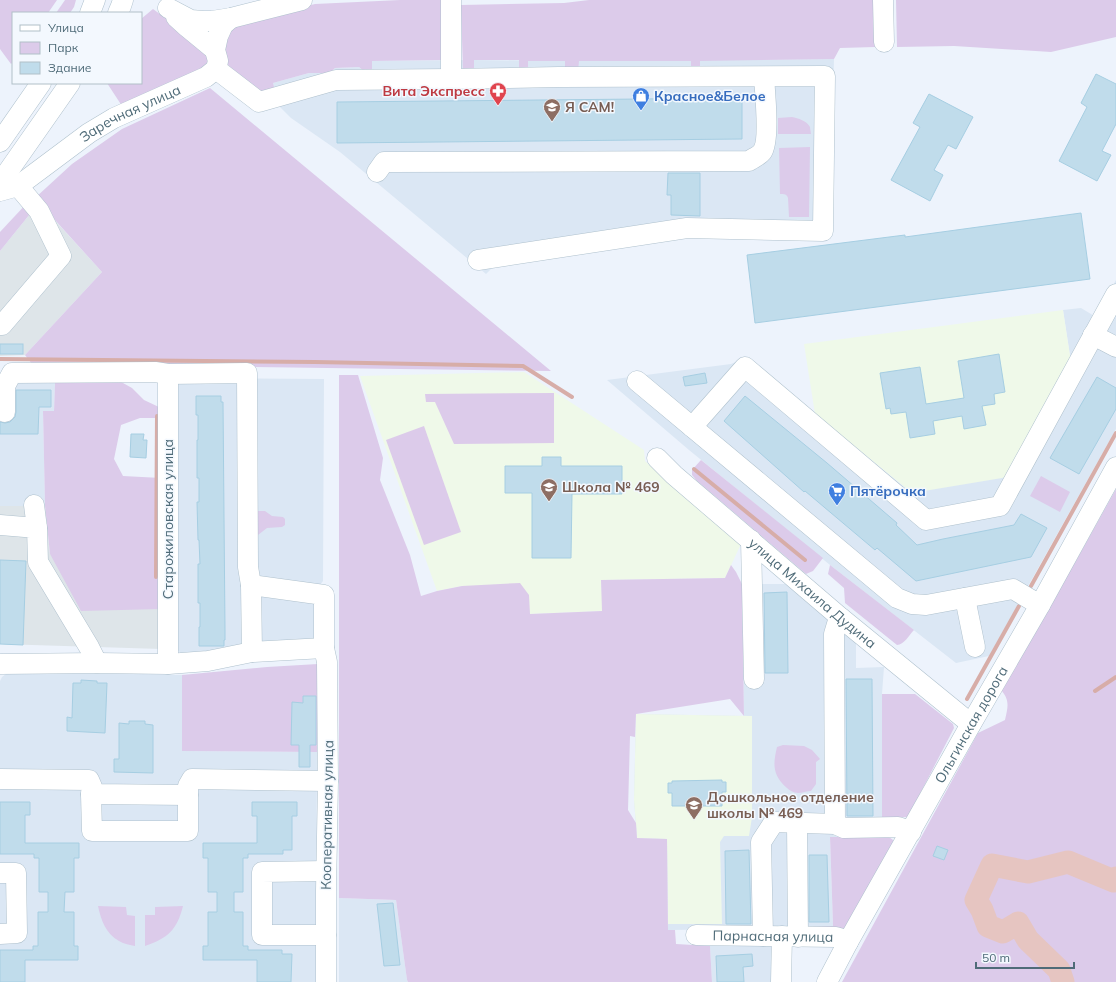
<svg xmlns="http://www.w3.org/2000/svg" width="1116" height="982" font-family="Mulish,sans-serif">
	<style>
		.residential { fill: #dbe7f4 }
		.industrial { fill: #dee5e9 }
		.education { fill: #eff9e9 }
		.green { fill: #dccbea }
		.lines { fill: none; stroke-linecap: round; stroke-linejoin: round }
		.stream { stroke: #d7ada8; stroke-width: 4 }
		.river { stroke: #e6c5c1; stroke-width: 23 }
		.building { fill: #c0dceb; stroke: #a6cee2 }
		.minor-casing { stroke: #afc1cd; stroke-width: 21 }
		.minor { stroke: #fff; stroke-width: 20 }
		.labels { text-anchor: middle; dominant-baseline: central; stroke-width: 3; stroke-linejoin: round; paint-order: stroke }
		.health-label { font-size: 14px; font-weight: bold; fill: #be3a42; stroke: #f3f8fe; text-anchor: end }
		.shop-label { font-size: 14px; font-weight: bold; fill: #366cbe; stroke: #f3f8fe; text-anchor: start }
		.education-label { font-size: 14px; font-weight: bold; fill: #785e54; stroke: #f3f8fe; text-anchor: start }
		.street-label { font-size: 14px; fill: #4f6b78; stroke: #f3f8fe }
	</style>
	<rect width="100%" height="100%" fill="#edf3fc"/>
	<g class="residential">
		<polygon points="834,59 829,233 689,237 495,265 486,274 340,152 291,118 279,106 273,83 309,73 330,73 335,68 359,67 366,73 372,72 371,61 474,60 565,61"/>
		<polygon points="1116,280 1116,429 989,656 956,663 830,565 689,450 607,380 731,364 745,358 912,493 1071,362 1063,310 1081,308 1096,317"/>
		<polygon points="177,378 324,379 323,581 317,589 319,641 182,654 176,649"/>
		<polygon points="0,383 55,383 54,411 43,411 45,506 0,506"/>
		<polygon points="742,584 788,584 856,642 856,668 884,667 882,694 883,837 830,838 833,927 753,929 668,930 667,839 637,838 634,800 636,714 744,716"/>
		<polygon points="10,671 182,675 182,751 317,752 316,982 0,982 0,681 2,677"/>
		<polygon points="339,898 396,900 407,980 408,982 339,982"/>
		<polygon points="788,945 787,982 712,982 710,946"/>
	</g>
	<g class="industrial">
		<polygon points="39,203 102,272 25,355 0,356 0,251"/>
		<polygon points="0,506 45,506 50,554 161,609 161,649 0,644"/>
	</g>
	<g class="education">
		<polygon points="1063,310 1071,362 1008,477 912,493 815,414 804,344"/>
		<polygon points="524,372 644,450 645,461 741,544 725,578 601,580 603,611 529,614 529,595 462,586 437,591 360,376"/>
		<polygon points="636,714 752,716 752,817 749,836 724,836 720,842 722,924 668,924 667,839 637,838 634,800"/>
	</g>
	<g class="green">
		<polygon points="0,0 57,0 48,13 13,13 13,62 11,64 0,49"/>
		<polygon points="65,0 76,0 74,7 70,13 56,13"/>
		<polygon points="400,0 446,0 446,60 372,61 372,73 366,73 359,67 335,68 330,73 309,73 273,83 275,90 268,92 253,90 230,68 222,55 232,25 315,4"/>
		<polygon points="589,0 874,0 875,47 840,48 834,59 700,61 700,71 691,71 691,61 579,61 578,71 565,71 565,61 528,61 528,69 519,69 519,60 474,60 474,72 463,72 461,5 564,3"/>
		<polygon points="896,0 1116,0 1116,37 1051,52 954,46 897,47"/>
		<polygon points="153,9 207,49 209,63 203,69 122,106 107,83 141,83 141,19"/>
		<polygon points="210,88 551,371 32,364 25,355 102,272 35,198 72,164 122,129"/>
		<path d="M 792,117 C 798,118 807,121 810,127 C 810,128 811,133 811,134 L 778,134 L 778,118 Z"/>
		<path d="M 810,147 L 809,217 L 789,217 L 788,198 C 787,194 784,194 780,194 L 779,148 Z"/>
		<polygon points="28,202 34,209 0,251 0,232"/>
		<polygon points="339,375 358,375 383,458 380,480 410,555 421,596 437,591 462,586 520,583 529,595 530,614 602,611 601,580 725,578 731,565 736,572 742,584 744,716 730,699 636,714 635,737 630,736 628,810 636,823 637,838 667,839 668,930 675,930 676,944 710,946 712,982 408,982 407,980 396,900 339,898"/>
		<polygon points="114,378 132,388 144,400 161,408 161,418 140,418 121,425 114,459 123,476 161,478 161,609 81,611 50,554 45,506 43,411 54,411 55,383 60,380"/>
		<polygon points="554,393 554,443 454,444 435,402 426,402 425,394"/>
		<polygon points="424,426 461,532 424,545 386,440"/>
		<polygon points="701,460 823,558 813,571 806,574 697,481 692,475 692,470"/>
		<polygon points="1041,476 1070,492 1060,512 1030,496"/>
		<path d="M 1116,489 L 1116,982 L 842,982 L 978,733 L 1005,720 C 1008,707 1010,700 1001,690 L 1077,559 Z"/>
		<polygon points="254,511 265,511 272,516 283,517 285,519 285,525 282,527 267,528 258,535"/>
		<path d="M 830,565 L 914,630 C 909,635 904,645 897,645 L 845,603 L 844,588 L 828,574 Z"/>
		<polygon points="318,664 317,752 182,751 182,675 267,667"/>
		<polygon points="882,694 915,694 953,724 954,728 908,817 882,818"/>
		<path d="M 783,745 L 804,746 L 812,750 L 820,759 L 816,762 L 816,784 L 811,791 C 807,791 802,793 798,793 C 794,793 789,790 787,788 C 772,775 773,764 777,747 Z"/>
		<polygon points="830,837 889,837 893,840 894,848 845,932 804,927 833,926"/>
		<path d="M 98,906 L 126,907 L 127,915 L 135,916 L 135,946 C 130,945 124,944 119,941 C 106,934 101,920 98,906 Z"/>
		<path d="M 183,906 C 177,930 168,938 145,946 L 145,915 L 155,915 L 155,907 Z"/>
	</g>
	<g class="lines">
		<g class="stream">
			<polyline points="0,359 315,362 523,366 572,397"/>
			<polyline points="694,469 805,560"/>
			<polyline points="156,577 157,416"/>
			<polyline points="1031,586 1116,433"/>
			<polyline points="1095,691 1116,677"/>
			<polyline points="967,699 1019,606"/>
		</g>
		<polyline class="river" points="1063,982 1059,970 1028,940 1018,923 1003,932 988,926 982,910 976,900 992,865 1028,872 1068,862 1114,881 1116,878"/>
	</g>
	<g class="building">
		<polygon points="1096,74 1116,84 1116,124 1102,151 1111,155 1097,181 1059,161 1087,107 1081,103"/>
		<polygon points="929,94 973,117 956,149 948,145 934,170 943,175 930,201 891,180 920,127 913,123"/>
		<polygon points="742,98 742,139 337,143 337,102"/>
		<polygon points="668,173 700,173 700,216 671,215 671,195 667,195"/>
		<polygon points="1081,213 1090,279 755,323 747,255 905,235 905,237"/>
		<rect x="0" y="344" width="23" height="10"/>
		<polygon points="999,354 1005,392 994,394 995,404 982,406 986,425 964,429 962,416 933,421 935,434 910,438 906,412 891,414 890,408 886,409 880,373 920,367 926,404 964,398 958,361"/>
		<polygon points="705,373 707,383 685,386 683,377"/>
		<polygon points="1097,377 1116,388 1116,409 1079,474 1050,458"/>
		<polygon points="16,390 51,390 51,407 39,407 38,434 0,434 0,422 5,423 10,422 15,417 16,412"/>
		<polygon points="196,396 221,396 221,402 223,402 225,630 225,640 224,640 224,646 199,646 199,627 200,627 200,603 198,603 198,564 200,564 199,540 198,540 197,502 199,502 199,478 197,478 197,440 198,440 198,415 196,415"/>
		<polygon points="745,396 827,463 897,523 896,525 917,545 943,539 1014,525 1021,514 1047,528 1031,557 916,581 877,548 875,550 805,491 804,492 724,421"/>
		<polygon points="131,434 144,434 143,440 147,440 146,458 130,457"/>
		<polygon points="542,457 561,457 561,466 622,466 622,494 572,494 571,558 532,558 532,493 505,493 505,466 542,466"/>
		<polygon points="0,560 26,561 23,645 0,644"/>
		<polygon points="787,592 788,673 765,673 764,593"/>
		<polygon points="846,679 872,679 873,816 847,816"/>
		<polygon points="81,680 97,681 97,683 107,683 105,733 67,731 67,717 72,718 73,683 81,683"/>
		<polygon points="303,696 316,696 316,745 310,745 310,767 299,767 299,745 291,745 292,702 303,703"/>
		<polygon points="129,721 145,721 145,724 153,725 153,773 114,772 114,759 119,759 119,723 129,724"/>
		<polygon points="722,780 722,782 726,782 726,792 722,792 722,806 672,806 672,793 668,793 668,783 672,783 672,781"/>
		<polygon points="0,802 30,802 30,815 25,815 25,843 79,843 79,858 74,858 74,892 65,892 64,912 74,912 74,946 78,946 78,960 25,960 25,982 0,982 0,950 33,950 33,946 38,946 38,912 48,912 48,892 39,892 39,858 34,858 34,854 0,854"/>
		<polygon points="252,802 297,802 297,816 292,816 292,850 283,850 283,854 248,854 248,858 243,858 243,892 234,892 234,912 243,912 243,946 248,946 248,950 282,950 282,954 292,954 291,982 257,982 257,960 203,960 203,946 208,946 208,912 217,912 217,892 208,892 208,858 203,858 203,843 257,843 257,816 252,816"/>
		<polygon points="937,846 948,850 944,860 933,856"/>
		<polygon points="749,850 751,924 726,924 725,851"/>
		<polygon points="809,855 827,855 829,922 809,922"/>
		<polygon points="393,903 400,965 384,966 377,904"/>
		<polygon points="752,954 753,966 743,967 744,982 717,982 716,956"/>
	</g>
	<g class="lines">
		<g class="minor-casing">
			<g id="minor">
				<polyline points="883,0 884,42"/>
				<polyline points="168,8 191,20 203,21 212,21 231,18 302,0"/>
				<polyline points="90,13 95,0"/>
				<polyline points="118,13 121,6 123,0"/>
				<polyline points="176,17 187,27 215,50"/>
				<polyline points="216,69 259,102 336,80 451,79 559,77 825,76 823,231 687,228 478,260"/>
				<polyline points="451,79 451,0"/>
				<polyline points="0,142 41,83"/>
				<path d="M 377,172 L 384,162 L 749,161 C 753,158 759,156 762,152 C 770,142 765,91 764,77"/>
				<polyline points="0,183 70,83"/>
				<path id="s1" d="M 0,191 L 18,186 L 89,133 L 114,118 L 206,77 L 216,69 L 218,61 L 215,50 L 218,36 L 223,25 L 231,18"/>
				<polyline points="0,325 2,325 61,256 39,211 18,186"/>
				<polyline points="1093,335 1116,347"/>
				<polyline points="637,381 897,598 912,604 926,605 1013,589 1040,605"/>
				<polyline points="5,412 5,386 12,373 155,372 168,374 247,373 248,567 251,585"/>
				<polyline points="692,427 745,367 926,520 1000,506 1116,294"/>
				<path id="s2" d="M 657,458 L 674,475 L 841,618 L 971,724"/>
				<polyline points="34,505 37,528"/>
				<polyline points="0,525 37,528 38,562 89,647 97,663"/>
				<polyline points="751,540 754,679"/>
				<polyline points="965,598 975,647"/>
				<polyline points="252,652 251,585 324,595 324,648 327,662 328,781 326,891 326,982"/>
				<polyline points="0,664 97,663 168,664 208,661 252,652 324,648"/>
				<polyline points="168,664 168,374"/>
				<polyline points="0,779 89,780 92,787 91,794 188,795 188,786 192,779 328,781"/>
				<polyline points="91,794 92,831 188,831 188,795"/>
				<polyline points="797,823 798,937"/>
				<polyline points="835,824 834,634 837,624 841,618"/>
				<polyline points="0,873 16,873 17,933 0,934"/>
				<polyline points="326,935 262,935 262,872 326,871"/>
				<path id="s3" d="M 696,935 L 836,937 L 843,939 L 848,942"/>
				<polyline points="763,936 761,842 774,822 835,824 844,828 898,827 904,829 911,832"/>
				<polyline points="781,982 782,936"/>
				<path id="s4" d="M 827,982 L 848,942 L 971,724 L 1040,605 L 1116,467"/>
			</g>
		</g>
		<use href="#minor" class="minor"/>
	</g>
	<defs>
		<g id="pharmacy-pin" transform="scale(0.9)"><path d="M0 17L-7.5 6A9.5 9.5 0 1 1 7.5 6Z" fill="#e0444e" stroke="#f3f8fe"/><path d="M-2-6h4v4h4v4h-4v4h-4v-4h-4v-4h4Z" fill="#fff"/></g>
		<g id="shop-pin" transform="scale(0.9)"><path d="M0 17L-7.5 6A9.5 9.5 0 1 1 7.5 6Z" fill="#3f7fe0" stroke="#f3f8fe"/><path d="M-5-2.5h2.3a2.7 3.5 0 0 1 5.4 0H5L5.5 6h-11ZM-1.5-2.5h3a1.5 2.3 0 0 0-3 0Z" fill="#fff"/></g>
		<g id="school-pin" transform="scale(0.9)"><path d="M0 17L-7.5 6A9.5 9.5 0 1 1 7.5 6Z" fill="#8d6e63" stroke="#f3f8fe"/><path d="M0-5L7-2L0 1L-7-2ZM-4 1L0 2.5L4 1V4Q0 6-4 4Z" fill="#fff"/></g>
		<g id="supermarket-pin" transform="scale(0.9)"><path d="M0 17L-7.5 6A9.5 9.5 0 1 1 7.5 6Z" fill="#3f7fe0" stroke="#f3f8fe"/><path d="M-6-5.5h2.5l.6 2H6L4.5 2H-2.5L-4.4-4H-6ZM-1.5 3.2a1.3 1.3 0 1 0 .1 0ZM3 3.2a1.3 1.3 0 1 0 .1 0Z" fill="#fff"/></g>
	</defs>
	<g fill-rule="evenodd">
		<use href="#pharmacy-pin" x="498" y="91"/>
		<use href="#shop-pin" x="641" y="96"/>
		<use href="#school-pin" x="552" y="107"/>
		<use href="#school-pin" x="549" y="487"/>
		<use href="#supermarket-pin" x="837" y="491"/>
		<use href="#school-pin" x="694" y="805"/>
	</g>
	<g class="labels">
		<g class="health-label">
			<text x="485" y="91">Вита Экспресс</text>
		</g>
		<g class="shop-label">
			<text x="654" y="96">Красное&amp;Белое</text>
			<text x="850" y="491">Пятёрочка</text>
		</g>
		<g class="education-label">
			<text x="565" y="107">Я САМ!</text>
			<text x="562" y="487">Школа № 469</text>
			<text x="707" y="797">Дошкольное отделение<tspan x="707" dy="16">школы № 469</tspan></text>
		</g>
		<g class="street-label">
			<text stroke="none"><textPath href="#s1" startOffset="153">Заречная улица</textPath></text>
			<text transform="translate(168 519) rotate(-90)">Старожиловская улица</text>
			<text stroke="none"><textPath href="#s2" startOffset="206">улица Михаила Дудина</textPath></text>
			<text stroke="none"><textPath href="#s4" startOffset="295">Ольгинская дорога</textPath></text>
			<text transform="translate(327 815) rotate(-89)">Кооперативная улица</text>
			<text stroke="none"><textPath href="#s3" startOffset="77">Парнасная улица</textPath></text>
		</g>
	</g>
	<rect x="12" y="12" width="130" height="72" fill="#f3f8fe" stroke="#b1c0c8"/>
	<rect x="20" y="25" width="20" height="6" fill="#ffffff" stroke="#b1c0c8"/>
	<text x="48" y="32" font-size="12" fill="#4f6b78">Улица</text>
	<rect x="20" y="42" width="20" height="12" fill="#dccbea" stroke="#b1c0c8"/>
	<text x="48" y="52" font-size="12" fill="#4f6b78">Парк</text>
	<rect x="20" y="62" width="20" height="12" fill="#c0dceb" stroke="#b1c0c8"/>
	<text x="48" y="72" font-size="12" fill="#4f6b78">Здание</text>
	<path d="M976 962v6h98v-6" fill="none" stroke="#4f6b78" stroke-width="2"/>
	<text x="982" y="962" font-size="12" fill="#4f6b78" stroke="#f3f8fe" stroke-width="3" paint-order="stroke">50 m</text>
</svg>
